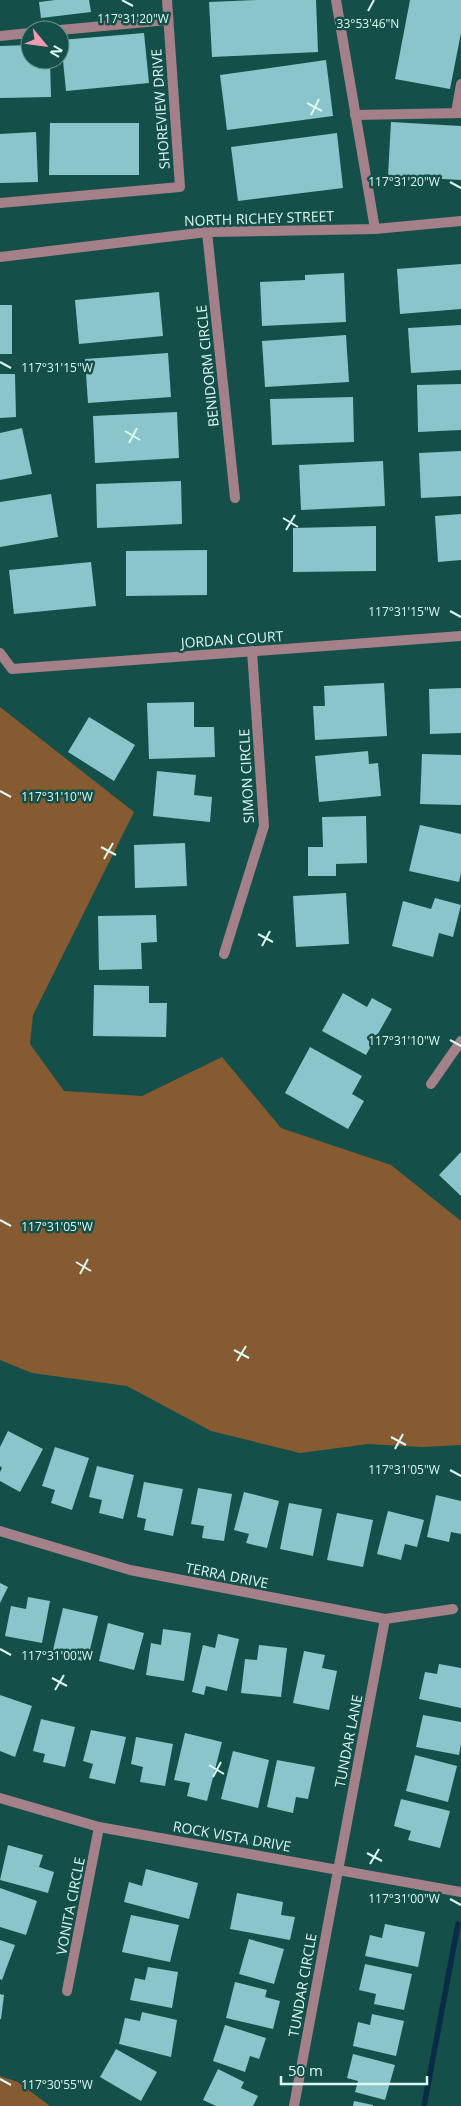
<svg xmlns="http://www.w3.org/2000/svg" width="461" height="2106" font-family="'Open Sans',sans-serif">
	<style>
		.green { fill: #875b31 }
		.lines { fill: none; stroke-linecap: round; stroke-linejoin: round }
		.stream { stroke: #082c45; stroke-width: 5.5 }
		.building { fill: #89c5ca }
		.minor { stroke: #a48088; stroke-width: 10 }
		.ticks { fill: none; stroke: #daf7f1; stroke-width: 2 }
		.labels { text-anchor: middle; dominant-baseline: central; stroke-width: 5; stroke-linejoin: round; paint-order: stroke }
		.street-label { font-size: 14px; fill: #daf7f1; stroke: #145049 }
		.ticks-label { font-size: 12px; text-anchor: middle; fill: #daf7f1; stroke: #145049; stroke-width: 5; stroke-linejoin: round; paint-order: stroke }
	</style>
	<rect width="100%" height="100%" fill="#145049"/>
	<g class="green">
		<polygon points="0,707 134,812 33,1015 30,1044 64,1091 142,1096 222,1057 281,1128 391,1165 461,1221 461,1445 422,1447 368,1444 300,1453 211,1431 127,1386 32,1373 0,1360"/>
		<polygon points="0,2076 18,2082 50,2106 0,2106"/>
	</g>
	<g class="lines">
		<polyline class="stream" points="424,2106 458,1924"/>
	</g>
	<g class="building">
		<polygon points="55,0 89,0 91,12 41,18 39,2"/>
		<polygon points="257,0 316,0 318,52 212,57 209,2"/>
		<polygon points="410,0 461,0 461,33 450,89 395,79"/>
		<polygon points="144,33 149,83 66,91 61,40"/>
		<polygon points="30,45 30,60 50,60 51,97 0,98 0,46"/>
		<polygon points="326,60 333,116 227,130 220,75"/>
		<polygon points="391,122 461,126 461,180 388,176"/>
		<polygon points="50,123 139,123 139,175 49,175"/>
		<polygon points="36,132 38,182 0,183 0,134"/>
		<polygon points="337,133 343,188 238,201 231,147"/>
		<polygon points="461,264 461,309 400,314 397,269"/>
		<polygon points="344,273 346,322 262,326 260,282 305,280 305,275"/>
		<polygon points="159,292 163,336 79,344 75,300"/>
		<rect x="0" y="305" width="12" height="49"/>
		<polygon points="461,325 461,370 411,373 408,328"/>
		<polygon points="346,335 349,382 265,387 262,341"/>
		<polygon points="168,353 171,397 88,403 85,359"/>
		<polygon points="0,374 15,374 16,417 0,418"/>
		<polygon points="461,384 461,430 418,432 417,385"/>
		<polygon points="353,397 354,442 272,445 270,399"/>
		<polygon points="177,412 179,458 95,463 93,416"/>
		<polygon points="22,428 32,474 0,480 0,433"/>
		<polygon points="461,451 461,496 421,498 419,453"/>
		<polygon points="383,461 385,506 301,510 299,465"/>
		<polygon points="181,481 182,524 97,528 96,484"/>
		<polygon points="51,494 58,537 0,547 0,502"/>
		<polygon points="461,514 461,560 438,562 435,516"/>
		<polygon points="376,526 376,571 293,572 293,528"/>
		<polygon points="207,550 207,595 126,596 126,551"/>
		<polygon points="91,562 96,606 14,614 9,570"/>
		<polygon points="384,683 387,736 315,740 313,706 325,706 324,686"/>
		<polygon points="461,688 461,733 430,734 429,689"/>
		<polygon points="194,702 194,727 214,727 215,757 149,759 147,703"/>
		<polygon points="89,717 135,745 114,781 68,752"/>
		<polygon points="368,751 369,764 378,763 381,796 319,802 315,756"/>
		<polygon points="422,754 461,755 461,805 420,804"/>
		<polygon points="157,771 196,775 194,795 212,797 210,822 153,816"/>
		<polygon points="366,816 367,863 336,864 336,876 308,876 308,847 323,847 322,817"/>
		<polygon points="420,825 461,834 461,873 459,882 409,871"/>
		<polygon points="185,843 187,886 135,888 134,845"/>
		<polygon points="346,893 349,944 296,947 293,896"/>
		<polygon points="435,898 461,905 453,937 439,933 433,957 392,946 403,901 431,909"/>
		<polygon points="156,915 157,942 141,943 142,969 99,970 98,916"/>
		<polygon points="94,985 149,986 149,1003 167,1003 166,1037 93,1036"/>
		<polygon points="343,993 367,1007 372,998 392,1009 366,1055 322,1031"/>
		<polygon points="310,1047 362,1076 352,1094 364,1101 348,1129 285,1093"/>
		<polygon points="461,1152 461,1196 439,1175"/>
		<polygon points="8,1431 43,1449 20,1492 0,1481 0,1472 2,1468 0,1466 0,1447"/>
		<polygon points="55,1447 89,1458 72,1510 51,1503 55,1490 42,1486"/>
		<polygon points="97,1466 134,1475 123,1519 99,1513 102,1500 89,1497"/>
		<polygon points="144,1482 183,1489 173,1536 144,1530 146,1519 137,1517"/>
		<polygon points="198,1488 232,1494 224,1541 202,1538 204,1526 191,1524"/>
		<polygon points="244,1492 279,1501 267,1548 246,1543 249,1534 234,1530"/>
		<polygon points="436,1495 461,1501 461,1534 451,1532 449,1542 427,1537"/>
		<polygon points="289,1503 322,1509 313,1556 280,1549"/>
		<polygon points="388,1511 424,1520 417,1547 405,1544 401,1560 377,1554"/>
		<polygon points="337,1513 373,1520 363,1567 327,1560"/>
		<polygon points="0,1583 8,1587 0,1603"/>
		<polygon points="28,1597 50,1601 42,1643 5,1636 11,1606 26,1609"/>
		<polygon points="63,1608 98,1616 87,1662 52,1654"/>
		<polygon points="108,1623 144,1633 134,1670 99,1661"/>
		<polygon points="163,1629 191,1633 184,1681 146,1675 151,1643 161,1645"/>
		<polygon points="218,1634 239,1639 227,1691 206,1686 204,1695 192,1692 203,1645 215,1648"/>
		<polygon points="259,1645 287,1648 281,1697 241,1693 245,1659 257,1660"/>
		<polygon points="304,1651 325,1655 322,1668 337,1671 329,1710 293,1703"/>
		<polygon points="439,1664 461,1668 461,1708 419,1699 425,1672 437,1674"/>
		<polygon points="0,1695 32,1706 15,1757 0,1751"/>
		<polygon points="423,1715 461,1722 461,1744 459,1755 416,1747"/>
		<polygon points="41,1719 75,1727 65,1767 43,1762 45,1754 33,1751"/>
		<polygon points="91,1730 126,1737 115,1784 89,1778 93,1764 83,1761"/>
		<polygon points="185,1733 222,1742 207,1801 187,1796 190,1783 174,1780"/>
		<polygon points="136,1737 173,1744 165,1786 140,1782 143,1767 131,1764"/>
		<polygon points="233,1751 269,1760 258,1808 221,1799"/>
		<polygon points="415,1755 457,1766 448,1802 406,1791"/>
		<polygon points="277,1760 315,1767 308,1799 296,1797 293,1813 267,1807"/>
		<polygon points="401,1799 450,1811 440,1848 408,1840 411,1831 394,1826"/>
		<polygon points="8,1845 43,1855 39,1867 54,1872 48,1893 0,1880"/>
		<polygon points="146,1869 198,1883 189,1919 124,1902 129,1882 142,1886"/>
		<polygon points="0,1888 37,1901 26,1935 0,1927"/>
		<polygon points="237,1893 283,1902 281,1915 295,1917 290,1940 230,1929"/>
		<polygon points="131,1915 179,1925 170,1962 122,1952"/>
		<polygon points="385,1924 425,1932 418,1967 365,1956 370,1935 382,1938"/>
		<polygon points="249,1939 284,1949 274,1984 239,1974"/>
		<polygon points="0,1940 15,1945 2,1980 0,1979"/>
		<polygon points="365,1964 412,1974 404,2010 374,2004 376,1994 359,1990"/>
		<polygon points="148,1967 178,1972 172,2008 130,2000 135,1978 145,1980"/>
		<polygon points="235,1982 267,1990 265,1997 280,2001 273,2029 226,2018"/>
		<polygon points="0,1994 4,1995 1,2019 0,2019"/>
		<polygon points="142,2012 177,2020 171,2057 119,2044 125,2018 140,2021"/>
		<polygon points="372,2014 404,2021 396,2056 353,2046 358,2022 370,2025"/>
		<polygon points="225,2025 266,2038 259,2059 250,2056 245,2072 213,2061"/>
		<polygon points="116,2049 157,2072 141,2101 100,2077"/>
		<polygon points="353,2054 395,2065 385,2100 355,2092 358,2081 347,2078"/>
		<polygon points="218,2069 244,2082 241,2088 258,2096 253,2106 216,2106 203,2100"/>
		<polygon points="354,2101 373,2105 373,2106 353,2106"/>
	</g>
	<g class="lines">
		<g class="minor">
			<polyline points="336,0 375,229"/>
			<polyline points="60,30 168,20"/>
			<polyline points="0,36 30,33"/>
			<polyline points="456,113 461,84"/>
			<polyline points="355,115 461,113"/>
			<polyline points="0,203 180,187 167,0"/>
			<polyline points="207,232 235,498"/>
			<polyline points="0,257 207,232 375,229 461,221"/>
			<polyline points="0,653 12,669 461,636"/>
			<polyline points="224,954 264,826 252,651"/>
			<polyline points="431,1084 461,1041"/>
			<polyline points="0,1531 130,1570 385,1619 453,1609"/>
			<polyline points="0,1798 99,1827 461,1892"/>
			<polyline points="67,1991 99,1827"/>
			<polyline points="294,2106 385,1619"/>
		</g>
	</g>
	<path class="ticks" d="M 122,0 L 133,6M 368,11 L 374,0M 307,103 L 322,111M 311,115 L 319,99M 450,182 L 461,188M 0,362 L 11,368M 125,431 L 140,440M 129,443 L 137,428M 283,518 L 298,527M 286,530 L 295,515M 450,611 L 461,617M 0,791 L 11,797M 101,847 L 116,855M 104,859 L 113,843M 258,934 L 273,942M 262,946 L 270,931M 450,1040 L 461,1046M 0,1220 L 11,1226M 76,1262 L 91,1271M 80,1274 L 88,1259M 234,1350 L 249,1358M 237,1361 L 246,1346M 391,1437 L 406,1445M 395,1449 L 403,1434M 450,1470 L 461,1476M 0,1649 L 11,1655M 52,1678 L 67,1686M 55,1690 L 64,1675M 209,1765 L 224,1774M 213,1777 L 221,1762M 367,1853 L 382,1861M 370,1864 L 379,1849M 450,1899 L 461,1905M 0,2079 L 11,2085"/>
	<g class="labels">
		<g class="street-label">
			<text transform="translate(160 109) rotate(-94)">SHOREVIEW DRIVE</text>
			<text transform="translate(259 218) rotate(-2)">NORTH RICHEY STREET</text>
			<text transform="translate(207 366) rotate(-96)">BENIDORM CIRCLE</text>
			<text transform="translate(232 639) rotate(-4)">JORDAN COURT</text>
			<text transform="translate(246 776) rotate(-93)">SIMON CIRCLE</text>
			<text transform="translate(227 1575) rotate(11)">TERRA DRIVE</text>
			<text transform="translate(348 1741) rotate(-79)">TUNDAR LANE</text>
			<text transform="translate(232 1836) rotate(10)">ROCK VISTA DRIVE</text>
			<text transform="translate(70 1906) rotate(-79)">VONITA CIRCLE</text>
			<text transform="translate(302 1985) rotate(-80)">TUNDAR CIRCLE</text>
		</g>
	</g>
	<g class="ticks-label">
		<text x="133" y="23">117°31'20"W</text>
		<text x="368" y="28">33°53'46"N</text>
		<text x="404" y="186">117°31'20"W</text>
		<text x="57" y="372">117°31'15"W</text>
		<text x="404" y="616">117°31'15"W</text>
		<text x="57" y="801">117°31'10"W</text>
		<text x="404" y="1045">117°31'10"W</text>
		<text x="57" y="1231">117°31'05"W</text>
		<text x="404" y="1474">117°31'05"W</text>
		<text x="57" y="1660">117°31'00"W</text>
		<text x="404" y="1903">117°31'00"W</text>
		<text x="57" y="2089">117°30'55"W</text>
	</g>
	<g transform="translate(45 45) rotate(119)"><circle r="24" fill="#145049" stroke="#63938c"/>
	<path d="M0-4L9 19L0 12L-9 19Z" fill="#f29ab0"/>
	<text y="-8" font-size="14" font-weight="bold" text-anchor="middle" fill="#daf7f1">N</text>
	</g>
	<path d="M281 2076v8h146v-8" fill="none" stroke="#daf7f1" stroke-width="2.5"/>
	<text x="288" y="2076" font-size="15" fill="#daf7f1" stroke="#145049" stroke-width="4" paint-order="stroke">50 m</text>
</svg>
